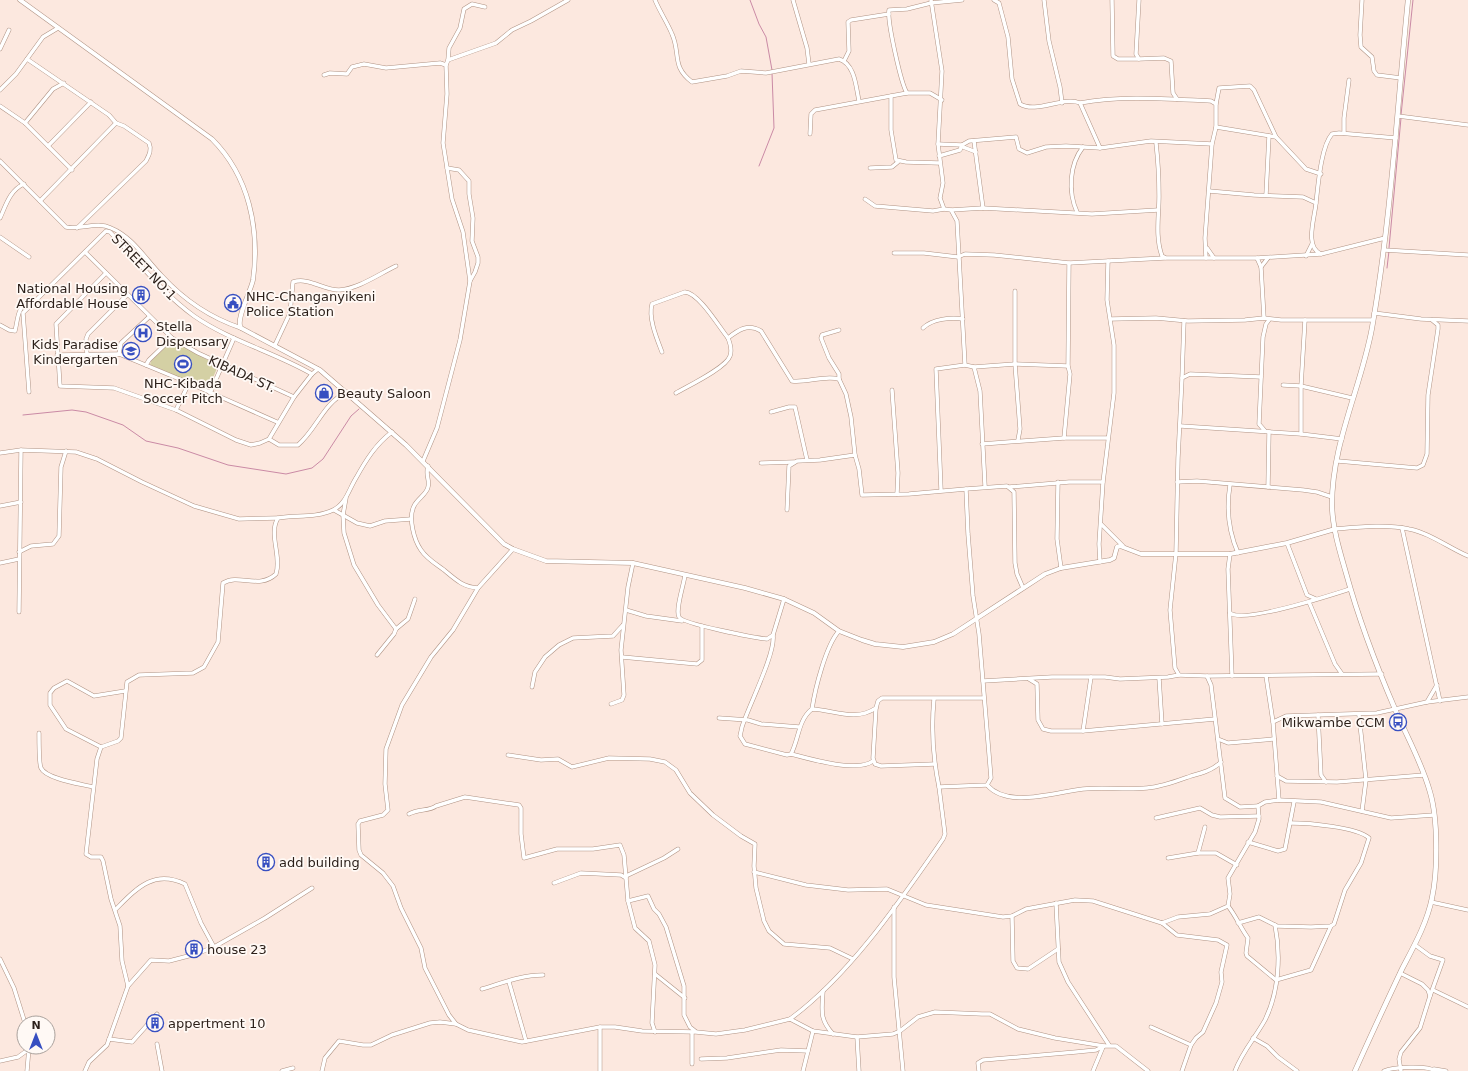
<svg xmlns="http://www.w3.org/2000/svg" width="1468" height="1071" font-family="'DejaVu Sans',sans-serif">
	<style>
		.built { fill: #fcddcd }
		.grass { fill: #d4d0a4 }
		.lines { fill: none; stroke-linecap: round; stroke-linejoin: round }
		.stream { stroke: #ca8aa5; stroke-width: 1 }
		.minor-casing { stroke: #b09384; stroke-width: 4.5 }
		.tertiary-casing { stroke: #b09384; stroke-width: 5 }
		.secondary-casing { stroke: #b09384; stroke-width: 5.5 }
		.minor { stroke: #fff; stroke-width: 3.5 }
		.tertiary { stroke: #fff; stroke-width: 4 }
		.secondary { stroke: #fff; stroke-width: 4.5 }
		.labels { text-anchor: middle; dominant-baseline: central; stroke-width: 3.5; stroke-linejoin: round; paint-order: stroke }
		.street-label { font-size: 13px; fill: #2b1f19; stroke: #fff9f5 }
		.poi-label { font-size: 13px; fill: #2b1f19; stroke: #fff9f5; text-anchor: start }
	</style>
	<rect width="100%" height="100%" fill="#fce8df"/>
	<polygon class="built" points="130,343 140,348 135,358 123,353 125,348 129,349"/>
	<polygon class="grass" points="173,340 218,366 209,387 205,388 150,365 151,361"/>
	<g class="lines">
		<g class="stream">
			<polyline points="750,0 759,24 766,37 772,70"/>
			<polyline points="1401,115 1413,0"/>
			<polyline points="759,166 774,128 772,73"/>
			<polyline points="1389,248 1401,118"/>
			<polyline points="1387,268 1389,251"/>
			<polyline points="23,415 72,410 86,412 123,425 146,441 178,448 228,465 286,474 312,468 323,459 351,416 359,409"/>
		</g>
		<g class="minor-casing">
			<g id="minor">
				<path d="M 655,0 C 660,12 667,22 672,34 C 681,54 671,66 692,82 L 727,76 L 741,71 L 766,73 L 839,59 C 855,64 856,87 859,101"/>
				<polyline points="793,0 807,48 809,64"/>
				<polyline points="931,0 942,71 938,144 943,183 940,198 944,209 951,210 957,221 965,365 974,367 1015,364 1068,366"/>
				<path d="M 994,0 L 999,3 L 1008,37 L 1012,79 L 1020,104 C 1036,114 1063,96 1080,103 L 1100,148"/>
				<polyline points="1044,0 1049,41 1060,87 1062,103"/>
				<polyline points="1112,0 1113,56 1118,59 1139,59"/>
				<polyline points="1139,0 1136,54 1139,59 1164,58 1171,61 1173,93 1177,99"/>
				<polyline points="1362,0 1360,35 1361,47 1372,57 1374,71 1377,75 1401,78"/>
				<polyline points="0,49 9,30"/>
				<polyline points="27,59 109,115 116,123 40,201"/>
				<polyline points="448,60 449,48 460,28 464,9 472,4 485,7"/>
				<polyline points="844,61 849,51 848,22 851,20 889,14"/>
				<polyline points="446,65 448,60 496,43 512,30 531,21 568,0"/>
				<polyline points="324,75 330,73 347,74 352,67 364,64 386,68 440,63 446,65 447,94 443,143 452,199 463,232 470,281"/>
				<polyline points="0,90 16,74 43,37 58,28"/>
				<path d="M 907,93 C 901,84 887,21 889,10 L 907,9 L 931,3 L 962,0"/>
				<polyline points="891,96 891,130 896,160 906,162 939,163"/>
				<path d="M 1080,103 C 1123,95 1167,99 1211,101 L 1216,104 L 1216,127 L 1212,144 L 1205,238 L 1206,258"/>
				<polyline points="1216,104 1219,88 1250,86 1254,90 1276,137 1306,169 1321,174"/>
				<polyline points="0,106 25,123 72,170"/>
				<polyline points="1398,116 1468,125"/>
				<polyline points="25,123 53,89 64,83"/>
				<polyline points="1216,127 1276,137"/>
				<polyline points="1344,133 1344,118 1349,80"/>
				<polyline points="810,134 811,114 815,110 907,93 930,93 942,100"/>
				<polyline points="974,141 983,208"/>
				<path d="M 1156,143 C 1158,160 1159,179 1159,196 C 1159,216 1155,237 1162,256 L 1166,258 L 1257,258 L 1321,254 L 1385,238"/>
				<polyline points="938,144 962,145 969,141 1016,137 1019,149 1027,153 1046,147 1066,146 1100,148 1151,141 1212,144"/>
				<polyline points="48,146 91,102"/>
				<polyline points="963,147 976,152"/>
				<polyline points="939,156 960,150 962,145"/>
				<path d="M 0,161 L 66,227 C 81,230 97,221 111,228 C 133,237 146,260 162,276 C 184,300 211,318 241,328"/>
				<polyline points="870,168 892,167 898,162"/>
				<path d="M 1209,191 L 1254,195 L 1303,197 L 1316,203 C 1315,217 1304,247 1321,254"/>
				<polyline points="1266,195 1269,136"/>
				<polyline points="865,199 875,206 933,211 944,209"/>
				<path d="M 1316,203 C 1318,186 1321,146 1332,134 L 1339,133 L 1396,138"/>
				<polyline points="951,210 983,208 1092,214 1158,210"/>
				<path d="M 1077,212 C 1068,192 1069,165 1083,147"/>
				<path d="M 0,218 C 6,205 10,190 24,184"/>
				<path d="M 77,228 L 146,161 C 149,155 152,150 149,143 L 124,126 L 116,123"/>
				<polyline points="0,237 29,257"/>
				<polyline points="1207,248 1214,258"/>
				<polyline points="1384,250 1468,255"/>
				<polyline points="85,252 172,338 198,353 294,397"/>
				<polyline points="894,253 924,253 958,257 965,254 994,255 1069,263 1165,258"/>
				<polyline points="1306,256 1312,244"/>
				<polyline points="1257,258 1261,267 1264,318"/>
				<polyline points="1261,267 1268,258"/>
				<polyline points="106,273 56,324 60,386 114,388 176,410 236,440 251,445 260,443 269,439 294,397 312,374 318,369"/>
				<polyline points="1015,291 1015,364 1020,429 1018,440"/>
				<polyline points="1374,313 1421,319 1468,321"/>
				<polyline points="1111,319 1156,318 1188,321 1245,320 1264,318 1281,320 1373,320"/>
				<path d="M 0,325 L 9,330 L 15,331 C 18,319 17,311 26,302 L 32,302"/>
				<path d="M 923,328 C 932,319 951,317 963,319"/>
				<polyline points="839,330 822,335 821,338 829,358 839,374 839,379 846,394 851,417 855,455"/>
				<path d="M 275,345 L 290,313 L 293,282 C 309,277 323,290 339,290 C 358,289 379,274 396,266"/>
				<path d="M 662,352 C 657,339 648,318 652,304 L 685,292 C 699,293 719,327 728,338"/>
				<polyline points="119,354 121,343 149,317"/>
				<polyline points="57,355 119,354 189,383 277,422"/>
				<polyline points="87,355 86,339 88,334 127,295"/>
				<polyline points="146,365 149,360 172,338"/>
				<polyline points="974,367 980,391 985,486"/>
				<polyline points="1261,377 1190,374 1182,378 1178,458 1176,553 1170,610 1175,668 1179,675 1207,676 1382,674"/>
				<polyline points="1182,378 1184,321"/>
				<polyline points="1283,385 1301,386 1352,398"/>
				<polyline points="892,390 898,473 897,494"/>
				<path d="M 29,392 L 23,313 L 106,231 L 110,232 C 137,260 162,293 194,316 C 230,341 274,352 312,374"/>
				<polyline points="210,393 234,338"/>
				<path d="M 676,393 C 688,386 726,368 730,356 C 732,351 730,343 728,338 C 738,330 748,323 761,331 L 792,381 C 808,383 823,375 839,379"/>
				<polyline points="176,410 189,383"/>
				<polyline points="771,412 789,407 795,407 807,460"/>
				<polyline points="1181,426 1301,434 1342,439"/>
				<polyline points="1265,431 1259,424 1263,337 1266,324 1269,320"/>
				<polyline points="1301,434 1301,386 1305,320"/>
				<polyline points="1064,438 1070,374 1068,366 1069,263"/>
				<path d="M 269,439 L 279,445 L 298,445 C 317,429 323,403 347,392"/>
				<polyline points="982,444 1064,438 1108,438"/>
				<polyline points="0,453 21,450 76,452 97,459 142,482 194,506 239,519 278,518"/>
				<polyline points="423,461 437,428 460,340 470,281 475,272 478,263 478,257 472,241 473,218 469,194 469,181 459,170 447,168"/>
				<polyline points="1338,461 1417,468 1423,465 1427,454 1428,395 1438,329 1438,325 1432,320"/>
				<polyline points="761,463 794,462"/>
				<path d="M 428,466 C 425,476 430,479 428,487 C 427,494 417,499 414,506 C 408,518 414,540 421,550 C 427,559 436,564 444,570 C 456,580 463,587 478,588"/>
				<polyline points="1058,482 1057,539 1061,568"/>
				<polyline points="1177,482 1197,481 1303,490 1317,492 1332,497"/>
				<path d="M 1230,485 C 1226,509 1228,530 1238,553"/>
				<polyline points="1009,487 1069,482 1103,482"/>
				<polyline points="1268,487 1269,432"/>
				<polyline points="966,489 1007,486 1014,492 1015,563 1017,574 1023,588"/>
				<polyline points="941,490 936,369 965,365"/>
				<polyline points="346,498 343,515 344,533 354,565 378,605 396,629"/>
				<polyline points="0,506 21,502"/>
				<polyline points="334,510 357,523 370,526 385,521 411,519"/>
				<path d="M 787,510 L 789,466 L 797,461 L 820,460 L 855,455 L 859,469 L 862,495 L 909,494 L 966,489 L 968,534 L 973,596 L 979,634 L 991,778 L 987,785 L 939,787 L 945,834 L 943,839 C 900,901 850,975 790,1019"/>
				<polyline points="1101,524 1123,546"/>
				<polyline points="1402,528 1440,701"/>
				<path d="M 1335,529 C 1359,527 1386,524 1409,529 C 1430,533 1449,548 1468,556"/>
				<polyline points="1287,543 1307,595 1316,599"/>
				<polyline points="513,549 478,588 453,630 431,657 402,705 386,749 385,784 388,810 383,815 360,821 358,824 359,850 361,855 383,873 393,886 401,908 421,948 425,968 449,1015 456,1024 468,1030 522,1042 600,1027 615,1027 642,1031 696,1032 716,1034 745,1030 790,1019 813,1031 857,1037 893,1034 900,1031 918,1017 935,1012 982,1014 990,1014 1018,1029 1055,1038 1104,1046 1116,1046 1148,1071"/>
				<polyline points="19,552 31,546 53,544 59,536 61,467 66,451"/>
				<polyline points="1230,554 1228,569 1232,676"/>
				<polyline points="1100,562 1099,544 1103,482 1114,393 1114,345 1107,300 1108,261"/>
				<polyline points="0,563 19,559"/>
				<path d="M 685,575 C 684,584 675,610 679,617 C 683,624 756,638 767,639 L 773,635 L 784,599"/>
				<polyline points="1309,602 1335,664 1342,674"/>
				<polyline points="626,610 646,616 682,621"/>
				<polyline points="19,612 21,450"/>
				<path d="M 1230,613 C 1244,624 1331,595 1350,589"/>
				<path d="M 773,635 C 776,653 748,707 742,727 L 740,736 L 745,744 L 787,755 L 791,754 C 799,739 798,720 812,709 C 834,710 855,722 876,708"/>
				<polyline points="377,655 394,634 396,629 408,619 415,599"/>
				<polyline points="622,657 697,664 702,660 702,626"/>
				<polyline points="1207,676 1211,685 1225,798 1240,807 1258,806"/>
				<polyline points="1266,676 1273,722 1279,800"/>
				<polyline points="1159,678 1162,724"/>
				<polyline points="1029,679 1037,684 1038,720 1043,729 1051,731 1083,731 1215,719"/>
				<polyline points="983,681 1052,677 1105,677 1120,679 1168,677 1179,675"/>
				<polyline points="532,687 535,672 545,657 559,645 573,638 613,636 623,625"/>
				<path d="M 934,699 C 931,729 933,758 939,787"/>
				<polyline points="1427,702 1437,685"/>
				<polyline points="611,704 622,700 624,695 621,650 628,587 633,563"/>
				<path d="M 812,709 C 815,689 826,645 839,631"/>
				<polyline points="1318,715 1321,775 1326,782"/>
				<polyline points="1359,715 1366,780 1362,811"/>
				<polyline points="719,718 748,720 761,724 799,727"/>
				<polyline points="1273,722 1286,716 1377,713 1427,702 1468,697"/>
				<polyline points="1083,731 1091,677"/>
				<path d="M 39,733 C 39,739 39,764 41,768 C 46,779 82,784 93,787"/>
				<polyline points="1218,739 1228,743 1274,739"/>
				<polyline points="101,747 66,729 50,705 50,693 54,688 67,681 94,696 125,691"/>
				<path d="M 791,754 C 810,759 857,773 873,761"/>
				<polyline points="508,755 541,760 558,759 572,767 609,758 650,759 665,762 676,770 690,793 713,815 741,836 755,844 754,866 756,888 764,921 769,931 784,944 830,948 853,959"/>
				<polyline points="935,764 881,766 875,764 873,758 876,708 878,701 882,698 983,698"/>
				<polyline points="1277,776 1286,781 1337,782 1424,775"/>
				<path d="M 987,785 C 1008,809 1055,792 1083,789 C 1104,787 1126,790 1147,788 C 1162,787 1177,781 1191,776 C 1202,773 1213,770 1221,762"/>
				<path d="M 409,814 C 418,809 430,811 436,806 L 465,797 L 519,805 L 521,808 L 521,834 L 524,858 L 557,849 L 593,849 L 620,845 L 624,855 L 626,878"/>
				<polyline points="1156,818 1200,808 1212,815 1220,817 1259,816"/>
				<polyline points="1248,842 1278,851 1285,849 1294,802"/>
				<polyline points="1198,853 1205,827"/>
				<polyline points="1168,858 1198,853 1216,853 1237,865"/>
				<polyline points="754,872 806,885 848,890 887,889 926,905 1003,917 1012,916 1026,909 1075,900 1093,901 1162,923 1178,917 1210,914 1228,906 1230,894 1228,878 1255,832 1259,819 1258,806 1265,802 1279,800 1321,802 1391,818 1434,815"/>
				<polyline points="626,876 664,858 678,849"/>
				<polyline points="554,883 581,873 621,875 626,878 628,901 635,928 649,941 655,965 652,1023 655,1032"/>
				<polyline points="628,901 648,896 654,909 659,914 666,927 684,986 684,1015 690,1027 695,1031"/>
				<polyline points="1431,902 1468,910"/>
				<polyline points="1056,903 1059,962 1068,982 1109,1045"/>
				<path d="M 1228,906 C 1236,916 1240,927 1248,938 L 1246,953 L 1247,956 L 1276,980 L 1311,970 L 1331,926"/>
				<polyline points="894,907 894,977 903,1071"/>
				<path d="M 116,909 C 137,888 154,869 185,884 L 201,923 L 214,947"/>
				<polyline points="1012,916 1013,961 1017,968 1028,969 1058,949"/>
				<polyline points="1162,923 1177,935 1218,940 1227,945 1221,972 1222,982 1216,1003 1203,1032 1196,1038 1191,1045 1182,1071"/>
				<path d="M 1238,923 L 1259,917 L 1277,926 L 1311,927 L 1331,926 L 1334,924 L 1345,890 L 1361,863 L 1369,838 C 1357,827 1308,823 1291,823"/>
				<polyline points="1415,945 1430,956 1443,960 1430,996"/>
				<polyline points="0,959 14,988 25,1023"/>
				<polyline points="1400,973 1422,984 1428,990 1430,996 1420,1028 1401,1052 1399,1059 1401,1071"/>
				<polyline points="655,974 685,998"/>
				<polyline points="509,982 526,1041"/>
				<polyline points="128,986 151,960 169,961 196,954 214,947 265,918 312,888"/>
				<path d="M 482,989 C 502,983 522,975 543,975"/>
				<polyline points="1433,990 1468,1007"/>
				<path d="M 823,991 C 822,1010 819,1019 833,1034"/>
				<polyline points="600,1027 600,1071"/>
				<polyline points="1151,1027 1191,1045"/>
				<polyline points="857,1037 859,1071"/>
				<polyline points="1253,1038 1267,1046 1278,1057 1297,1071"/>
				<polyline points="109,1039 132,1042 157,1014"/>
				<polyline points="157,1044 162,1071"/>
				<polyline points="701,1059 727,1058 781,1050 808,1051"/>
				<polyline points="0,1061 18,1057 29,1049"/>
				<polyline points="692,1064 692,1032"/>
				<polyline points="1434,1069 1446,1071"/>
				<polyline points="27,1071 29,1048"/>
				<path d="M 85,1071 L 89,1062 L 107,1045 L 128,986 L 122,961 L 120,926 L 111,899 L 103,861 L 101,857 L 91,857 L 86,854 L 97,759 L 101,747 L 118,741 L 121,738 L 127,682 L 139,675 L 193,673 L 204,667 L 218,642 L 223,583 C 239,573 259,590 276,574 C 282,556 268,534 278,518 C 295,515 317,518 333,510 C 346,504 349,489 356,478 C 366,460 376,444 392,432"/>
				<polyline points="282,1071 293,1068"/>
				<polyline points="322,1071 325,1058 339,1041 363,1045 371,1045 392,1035 430,1023 440,1022 456,1024"/>
				<polyline points="803,1071 813,1031"/>
				<polyline points="979,1071 978,1063 983,1060 1076,1052 1096,1050 1104,1046"/>
				<polyline points="1093,1071 1103,1047"/>
				<path d="M 1235,1071 C 1242,1052 1255,1038 1265,1020 C 1279,992 1281,955 1275,925"/>
				<path d="M 1384,1071 C 1392,1067 1428,1065 1435,1071"/>
			</g>
		</g>
		<g class="tertiary-casing">
			<path id="tertiary" d="M 20,0 L 212,139 C 249,176 260,229 253,280 C 251,291 235,320 241,328 L 320,370 L 406,445 L 504,544 L 513,549 L 546,561 L 633,563 L 745,588 L 784,599 L 814,613 L 839,631 L 862,640 L 875,644 L 903,647 L 934,642 L 953,634 L 1045,574 L 1061,568 L 1110,560 L 1114,558 L 1117,547 L 1120,546 L 1141,554 L 1230,554 L 1287,543 L 1335,529"/>
		</g>
		<g class="secondary-casing">
			<path id="secondary" d="M 1355,1071 C 1370,1037 1386,1003 1402,969 C 1414,946 1427,923 1432,898 C 1438,870 1438,819 1430,792 C 1422,763 1407,737 1395,709 C 1376,665 1359,620 1346,573 C 1340,552 1333,530 1332,507 C 1331,445 1361,388 1372,328 C 1391,219 1397,110 1408,0"/>
		</g>
		<use href="#minor" class="minor"/>
		<use href="#tertiary" class="tertiary"/>
		<use href="#secondary" class="secondary"/>
	</g>
	<defs>
		<g id="building-ring" transform="scale(0.9)"><circle r="9.5" fill="#fff9f5" stroke="#374fc1" stroke-width="1.5"/><path d="M-4-6H4V6H1V3H-1V6H-4ZM-2.5-4.3h1.7v1.8h-1.7ZM.8-4.3h1.7v1.8H.8ZM-2.5-1h1.7V.8h-1.7ZM.8-1h1.7V.8H.8Z" fill="#374fc1"/></g>
		<g id="civic-ring" transform="scale(0.9)"><circle r="9.5" fill="#fff9f5" stroke="#374fc1" stroke-width="1.5"/><path d="M-.6-6.5H3V-4.5H.6V-3L4-1V1h2V6H-6V1h2V-1L-.6-3ZM-1.2 2.5V6h2.4V2.5Z" fill="#374fc1"/></g>
		<g id="hospital-ring" transform="scale(0.9)"><circle r="9.5" fill="#fff9f5" stroke="#374fc1" stroke-width="1.5"/><path d="M-5-5h3v3.5h4V-5h3V5h-3V1.5h-4V5h-3Z" fill="#374fc1"/></g>
		<g id="school-ring" transform="scale(0.9)"><circle r="9.5" fill="#fff9f5" stroke="#374fc1" stroke-width="1.5"/><path d="M0-5L7-2L0 1L-7-2ZM-4 1L0 2.5L4 1V4Q0 6-4 4Z" fill="#374fc1"/></g>
		<g id="stadium-ring" transform="scale(0.9)"><circle r="9.5" fill="#fff9f5" stroke="#374fc1" stroke-width="1.5"/><path d="M0-5a6.5 5 0 1 0 0 10a6.5 5 0 1 0 0-10ZM-3.5-1.8h7v3.6h-7Z" fill="#374fc1"/></g>
		<g id="shop-ring" transform="scale(0.9)"><circle r="9.5" fill="#fff9f5" stroke="#374fc1" stroke-width="1.5"/><path d="M-5-2.5h2.3a2.7 3.5 0 0 1 5.4 0H5L5.5 6h-11ZM-1.5-2.5h3a1.5 2.3 0 0 0-3 0Z" fill="#374fc1"/></g>
		<g id="bus-ring" transform="scale(0.9)"><circle r="9.5" fill="#fff9f5" stroke="#374fc1" stroke-width="1.5"/><path d="M-5-6H5V4H4V6H2V4H-2V6H-4V4H-5ZM-3.5-4V0h7V-4ZM-3.5 1.2v1.5H-2V1.2ZM2 1.2v1.5H3.5V1.2Z" fill="#374fc1"/></g>
	</defs>
	<g fill-rule="evenodd">
		<use href="#building-ring" x="141" y="295"/>
		<use href="#civic-ring" x="233" y="303"/>
		<use href="#hospital-ring" x="143" y="333"/>
		<use href="#school-ring" x="131" y="351"/>
		<use href="#stadium-ring" x="183" y="364"/>
		<use href="#shop-ring" x="324" y="393"/>
		<use href="#bus-ring" x="1398" y="722"/>
		<use href="#building-ring" x="266" y="862"/>
		<use href="#building-ring" x="194" y="949"/>
		<use href="#building-ring" x="155" y="1023"/>
	</g>
	<g class="labels">
		<g class="street-label">
			<text transform="translate(144 267) rotate(46)">STREET NO:1</text>
			<text transform="translate(242 374) rotate(24)">KIBADA ST.</text>
		</g>
		<g class="poi-label">
			<text x="128" y="288" text-anchor="end">National Housing<tspan x="128" dy="15">Affordable House</tspan></text>
			<text x="246" y="296">NHC-Changanyikeni<tspan x="246" dy="15">Police Station</tspan></text>
			<text x="156" y="326">Stella<tspan x="156" dy="15">Dispensary</tspan></text>
			<text x="118" y="344" text-anchor="end">Kids Paradise<tspan x="118" dy="15">Kindergarten</tspan></text>
			<text x="183" y="383" text-anchor="middle">NHC-Kibada<tspan x="183" dy="15">Soccer Pitch</tspan></text>
			<text x="337" y="393">Beauty Saloon</text>
			<text x="1385" y="722" text-anchor="end">Mikwambe CCM</text>
			<text x="279" y="862">add building</text>
			<text x="207" y="949">house 23</text>
			<text x="168" y="1023">appertment 10</text>
		</g>
	</g>
	<g transform="translate(36 1035)"><circle r="19" fill="#fff9f5" stroke="#aaa29d"/>
	<path d="M0-3L7 15L0 10L-7 15Z" fill="#374fc1"/>
	<text y="-6" font-size="11" font-weight="bold" text-anchor="middle" fill="#2b1f19">N</text>
	</g>
</svg>
